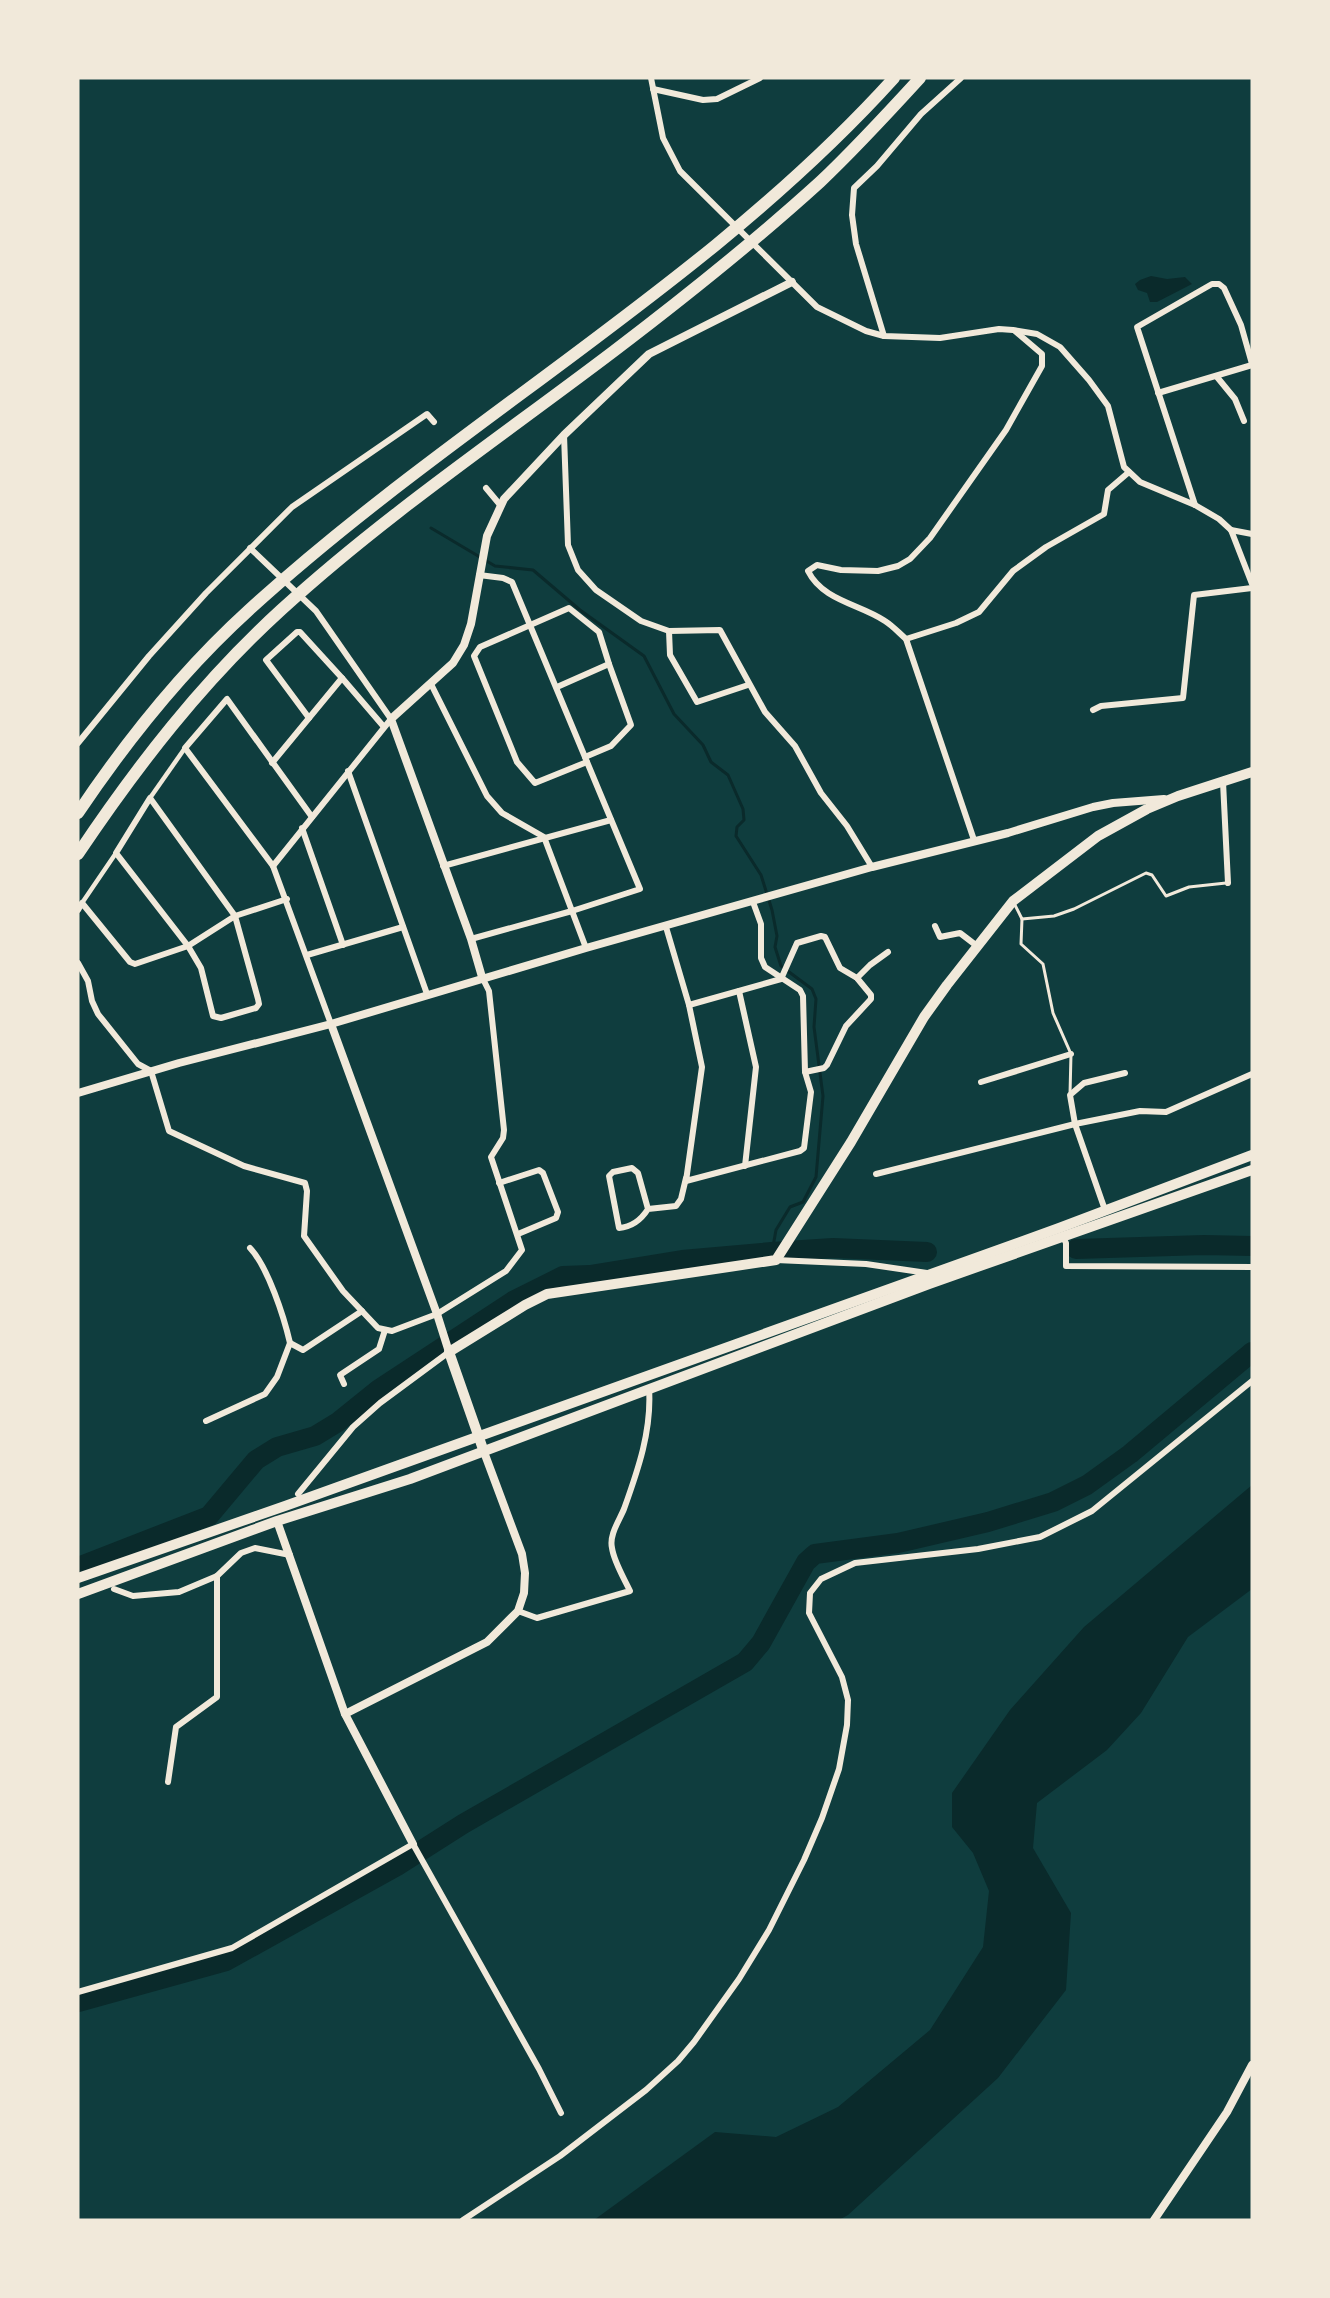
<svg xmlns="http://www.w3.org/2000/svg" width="1330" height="2298" font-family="'Varela Round',sans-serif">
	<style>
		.water { fill: #0a2a2b }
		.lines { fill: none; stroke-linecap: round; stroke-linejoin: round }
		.stream { stroke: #0a2a2b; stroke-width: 3 }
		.river { stroke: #0a2a2b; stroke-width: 20 }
		.service { stroke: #f1e9da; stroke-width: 3 }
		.pedestrian { stroke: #f1e9da; stroke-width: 4.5 }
		.minor { stroke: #f1e9da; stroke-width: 6 }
		.tertiary { stroke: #f1e9da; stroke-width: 8 }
		.primary { stroke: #f1e9da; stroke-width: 10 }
		.trunk { stroke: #f1e9da; stroke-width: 10 }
		.motorway { stroke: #f1e9da; stroke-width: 12 }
	</style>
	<rect width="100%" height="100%" fill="#0f3d3e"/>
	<g class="water">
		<polygon points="1151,276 1167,279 1185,277 1192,284 1157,302 1150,302 1147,293 1138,290 1135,284 1140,280"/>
		<polygon points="1252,1485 1252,1589 1188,1637 1141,1713 1107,1750 1037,1803 1033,1848 1071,1913 1066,1990 998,2078 848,2215 839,2220 594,2220 715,2132 776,2137 838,2107 930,2030 983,1947 989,1891 973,1853 952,1827 952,1793 1010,1710 1084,1627"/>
	</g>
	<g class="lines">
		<polyline class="stream" points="431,528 495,566 533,570 580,610 644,656 674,714 703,745 711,762 728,775 743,809 744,820 737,827 736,836 761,875 772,910 777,936 775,947 781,966 812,989 816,999 814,1027 823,1096 816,1177 803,1202 790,1207 776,1230 772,1252"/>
		<g class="river">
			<polyline points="1076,1249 1204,1245 1252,1246"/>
			<polyline points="78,1567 209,1516 256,1460 277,1447 315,1436 338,1422 379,1389 513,1301 563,1276 590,1275 682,1260 772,1252 833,1248 927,1252"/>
			<polyline points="78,2002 226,1961 397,1866 463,1824 745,1662 761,1643 806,1562 815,1554 898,1543 988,1522 1053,1502 1087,1485 1130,1454 1252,1352"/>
		</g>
		<g class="service">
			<polyline points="1014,903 1022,919 1054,916 1074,909 1146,873 1152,875 1166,896 1189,887 1226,883"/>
			<polyline points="1022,919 1021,944 1043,964 1053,1013 1071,1054 1070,1094"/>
		</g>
		<g class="pedestrian">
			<polyline points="150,798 185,748"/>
			<polyline points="82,903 116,853"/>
		</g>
		<g class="minor">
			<polyline points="651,78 663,138 680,171 817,307 866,331 884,336 940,338 999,329 1013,330 1037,334 1060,347 1089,380 1108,406 1124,467 1140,482 1195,505 1219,519 1231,530 1252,584"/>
			<polyline points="653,89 703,100 717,99 760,78"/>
			<polyline points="884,336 856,244 852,215 854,188 877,166 921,114 961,78"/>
			<polyline points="1217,377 1235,399 1244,421"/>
			<polyline points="1158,393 1252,365"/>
			<polyline points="564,435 568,545 578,570 596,590 641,621 669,631 720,630 765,712 795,746 821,793 847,826 872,867"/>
			<polyline points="486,488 501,506"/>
			<polyline points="1195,505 1137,327 1212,284 1219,284 1224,288 1241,325 1252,364"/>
			<polyline points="1231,530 1252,534"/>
			<polyline points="250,548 316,611 391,719 273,866"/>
			<polyline points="669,631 670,655 697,702 748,685"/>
			<polyline points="906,639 956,623 979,612 1013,571 1046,547 1104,514 1108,490 1129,472"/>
			<polyline points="431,684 487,796 502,813 544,837 586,948"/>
			<polyline points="557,687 609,664 599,632 569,608 480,647 474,656 517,762 535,783 587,762"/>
			<polyline points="1093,710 1101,706 1183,698 1194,595 1252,588"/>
			<polyline points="309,718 266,660 297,632 300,632 342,678"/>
			<polyline points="78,743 149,656 206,593 292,507 427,414 434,422"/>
			<polyline points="585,757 611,746 631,725 609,664"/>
			<polyline points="272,763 342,678 384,727"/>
			<polyline points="348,771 427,994"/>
			<polyline points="1223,782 1228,883"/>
			<polygon points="150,798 235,916 258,999 259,1004 256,1008 221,1018 213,1016 201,968 188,946 116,853"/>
			<polyline points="312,817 227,699 185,748 273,866 331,1024"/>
			<polyline points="302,828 343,945"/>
			<path d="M 974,840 L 906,639 C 899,633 893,626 885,621 C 860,604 823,601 808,571 L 817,565 L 841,570 L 878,571 L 898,566 L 910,559 L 930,538 L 1006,430 L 1042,366 L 1042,354 L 1015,331"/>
			<polyline points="443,866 611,820"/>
			<polyline points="78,910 82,903 130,962 135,964 188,946 235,916 287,899"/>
			<polyline points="935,926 940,937 960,933 977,946"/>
			<polyline points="666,927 689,1005 702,1067 686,1181 800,1151 804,1148 811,1092 805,1072 803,996 800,990 765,967 761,958 761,924 753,902"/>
			<polyline points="471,939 572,911 640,889 512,582 503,578 479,575"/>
			<polyline points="307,955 403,927"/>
			<polyline points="78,963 88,981 92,1001 98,1014 138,1064 151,1071 169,1131 244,1166 305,1183 307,1191 304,1236 343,1291 378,1328 392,1331 437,1314 506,1271 522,1250 491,1157 503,1138 504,1130 489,991 482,977"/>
			<polyline points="857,978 870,965 888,952"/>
			<polyline points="781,979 797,943 821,936 825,937 840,968 857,978 871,995 871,999 846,1026 827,1065 824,1068 805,1072"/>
			<polyline points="739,991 756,1067 745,1166"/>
			<polyline points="689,1005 781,979"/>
			<polyline points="981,1082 1071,1054"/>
			<polyline points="876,1174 1075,1124 1140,1111 1166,1112 1252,1074"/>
			<polyline points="499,1183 539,1170 543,1173 558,1212 556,1218 518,1234"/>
			<path d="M 648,1209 L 638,1173 L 632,1168 L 613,1172 L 609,1176 L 619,1228 C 632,1227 641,1220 648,1209 L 676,1206 L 681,1199 L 686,1178"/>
			<polyline points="1105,1210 1075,1124 1070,1095 1084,1083 1125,1073"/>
			<polyline points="1063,1237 1066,1243 1066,1266 1252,1267"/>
			<path d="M 250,1248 C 268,1267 284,1317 290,1343"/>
			<polyline points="776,1260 866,1264 927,1273"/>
			<polyline points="344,1384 340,1375 379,1349 385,1330"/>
			<polyline points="206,1421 265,1394 277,1377 290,1343 303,1350 362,1311"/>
			<polyline points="298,1494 353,1427 380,1403 449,1352"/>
			<polyline points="114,1589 133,1596 179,1592 217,1576 241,1553 255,1548 290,1555"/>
			<path d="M 518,1611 L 537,1618 L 630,1591 C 624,1578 614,1562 612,1548 C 609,1535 619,1521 624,1509 C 638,1470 652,1430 649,1388"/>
			<polyline points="168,1782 176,1727 217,1697 217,1576"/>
			<polyline points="78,1992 232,1948 413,1844 539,2069 561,2113"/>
			<polyline points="463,2220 560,2156 646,2090 678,2061 694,2042 739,1979 769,1930 804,1860 822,1818 839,1769 847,1725 848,1700 842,1677 809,1613 810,1593 821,1579 855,1563 978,1549 1040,1537 1092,1511 1252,1381"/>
		</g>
		<g class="tertiary">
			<polyline points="482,977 471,939 391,719 453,663 464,645 471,624 487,536 504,499 564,435 649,354 792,282"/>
			<polyline points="331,1024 437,1314 449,1352"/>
			<polyline points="78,1093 179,1063 331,1024 586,948 872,867 1008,833 1093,807 1113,803 1164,799"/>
			<polyline points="277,1521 345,1714 413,1844"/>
			<polyline points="345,1714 487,1642 518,1611 524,1593 525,1573 522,1554 484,1452"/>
			<polyline points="1154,2220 1227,2112 1252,2065"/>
		</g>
		<polyline class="primary" points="484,1452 449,1352 525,1305 547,1294 776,1260 851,1142 924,1017 947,985 1013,901 1098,836 1147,809 1178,796 1252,772"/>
		<g class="trunk">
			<polyline points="78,1578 285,1506 1059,1228 1252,1155"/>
			<polyline points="78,1594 277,1521 410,1479 929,1284 1252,1170"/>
		</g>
		<g class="motorway">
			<path d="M 78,813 C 127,740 184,669 249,610 C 455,422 706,286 894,78"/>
			<path d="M 78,854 C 137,766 202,682 281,610 C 385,515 502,436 614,351 C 685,297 754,242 820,182 C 855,149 888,113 920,78"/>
		</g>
	</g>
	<rect width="1330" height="2298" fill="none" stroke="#f1e9da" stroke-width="159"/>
</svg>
